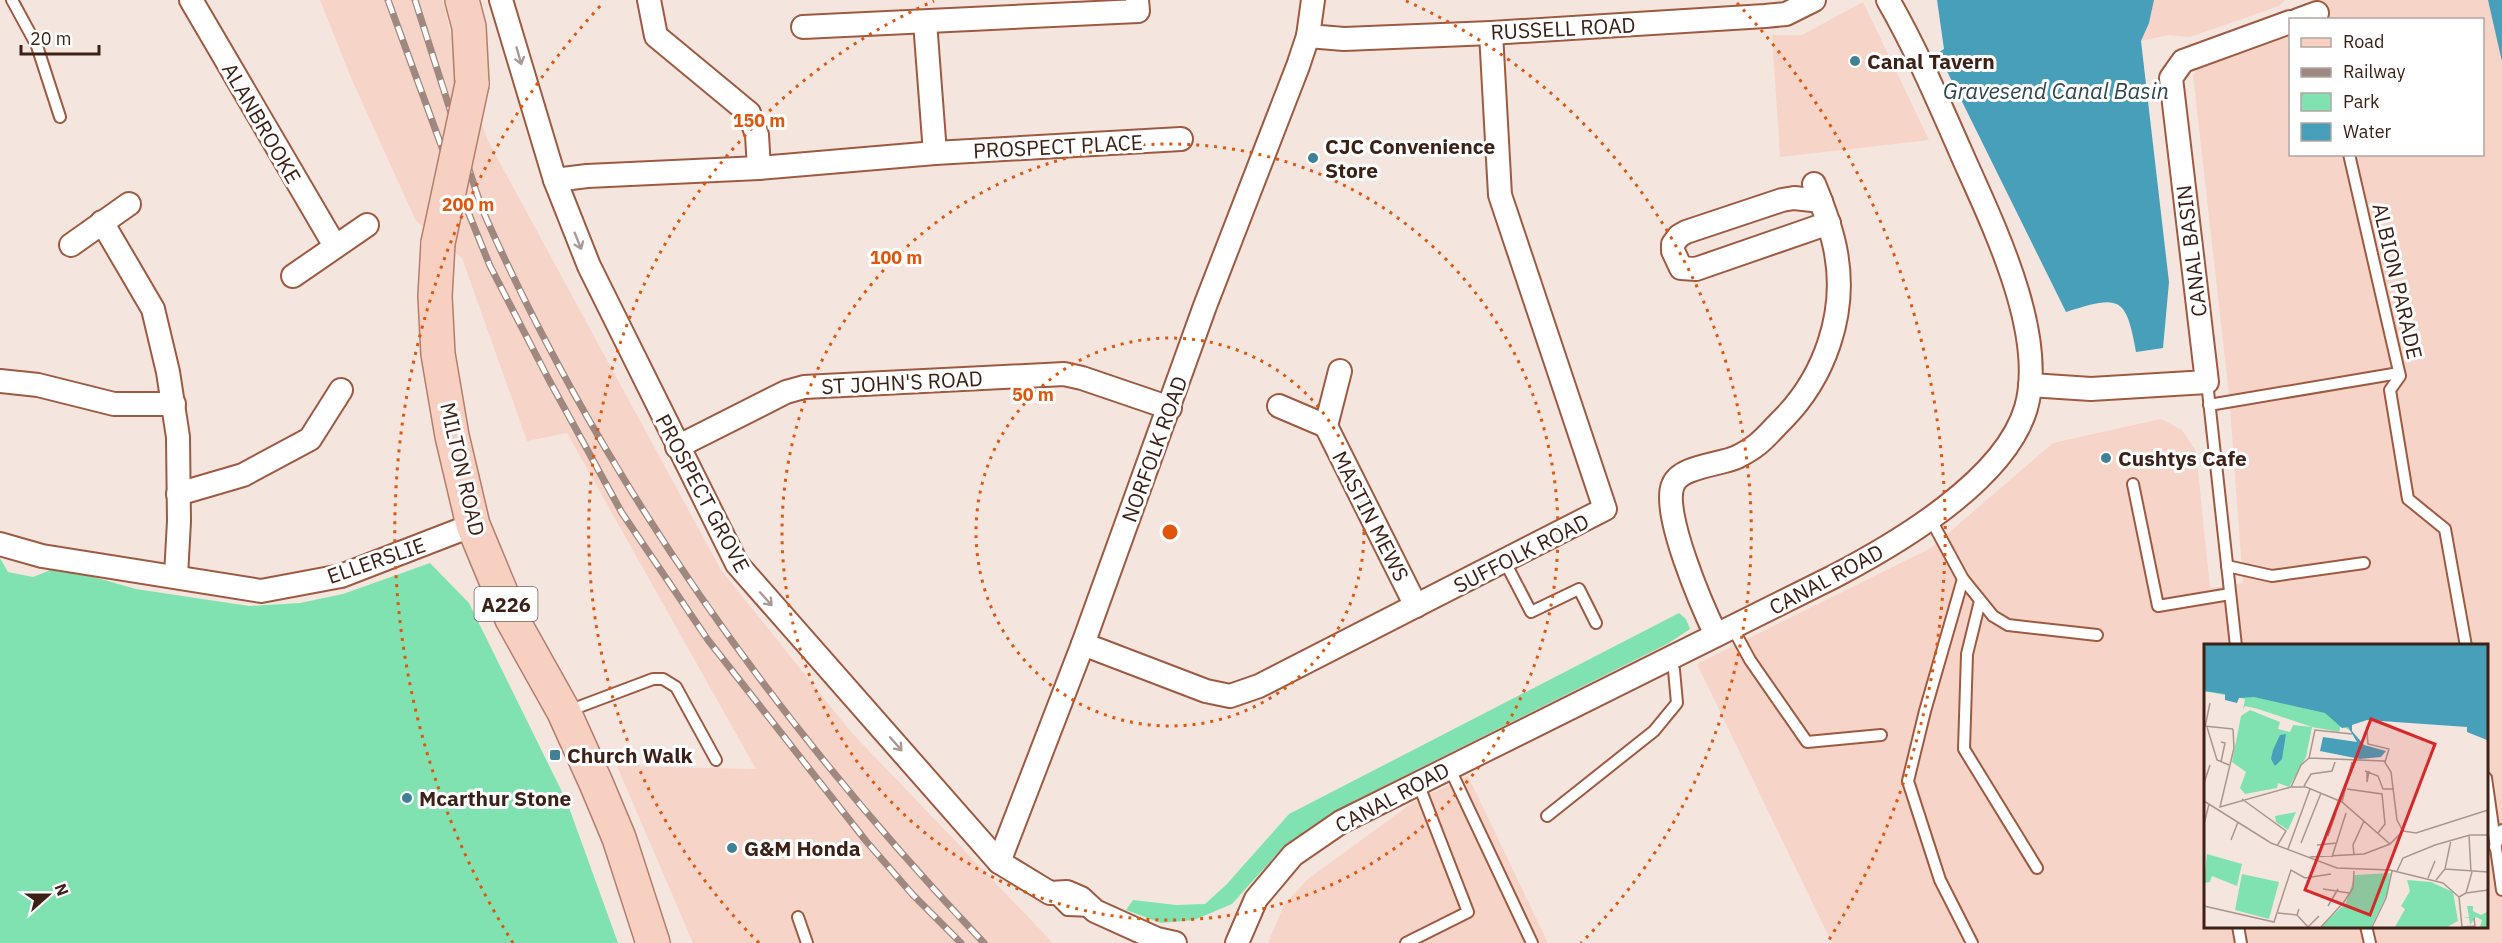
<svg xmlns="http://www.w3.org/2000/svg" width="2502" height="943" font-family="'IBM Plex Sans',sans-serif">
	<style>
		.built { fill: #f6d4c7; fill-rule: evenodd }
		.green { fill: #81e2b1 }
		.water { fill: #479fba }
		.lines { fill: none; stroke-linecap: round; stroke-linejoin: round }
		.lane-casing { stroke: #9e5a41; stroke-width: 14 }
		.street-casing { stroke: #9e5a41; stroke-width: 26 }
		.primary-casing { stroke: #b37e6a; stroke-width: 36 }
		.lane { stroke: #fff; stroke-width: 10 }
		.street { stroke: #fff; stroke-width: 22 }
		.primary { stroke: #f8d0c1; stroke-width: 33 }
		.rail-casing { stroke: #9e8880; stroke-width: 7 }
		.rail { stroke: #fff; stroke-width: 4.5; stroke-dasharray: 14; stroke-linecap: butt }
		.primary-bridge-casing { stroke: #b37e6a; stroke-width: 36; stroke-linecap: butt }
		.primary-bridge { stroke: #f8d0c1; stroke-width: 33 }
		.oneway { stroke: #a89b96 }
		.ring { fill: none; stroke: #df560c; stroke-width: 3; stroke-dasharray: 3 6 }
		.poi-dot { fill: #418195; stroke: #fff; stroke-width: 2 }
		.labels { text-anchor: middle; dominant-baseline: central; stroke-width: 6; stroke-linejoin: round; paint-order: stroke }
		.shield { fill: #fff; stroke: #77635c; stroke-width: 1.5 }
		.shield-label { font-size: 20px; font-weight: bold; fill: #3d2016 }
		.street-label { font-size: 21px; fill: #3d2016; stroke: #fff }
		.poi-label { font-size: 21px; font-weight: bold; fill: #3d2016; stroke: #fff; text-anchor: start }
		.water-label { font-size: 22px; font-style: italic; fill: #2c4750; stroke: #fff }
		.inset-road { fill: none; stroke: #ab968f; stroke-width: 1.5 }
		.view { fill: #d62828; fill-opacity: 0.15; stroke: #d62828; stroke-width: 3 }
		.inset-edge { fill: none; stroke: #3d2016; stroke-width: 3 }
		.centre { fill: #df560c; stroke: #fff; stroke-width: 3 }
		.ring-label { font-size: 18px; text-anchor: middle; font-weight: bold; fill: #df560c; stroke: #fff; stroke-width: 6; stroke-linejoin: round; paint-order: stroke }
	</style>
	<rect width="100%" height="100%" fill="#f5e5df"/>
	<g class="built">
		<polygon points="320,0 443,0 455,52 488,141 721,570 851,732 1053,943 693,943 617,766 756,769 567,433 527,441 462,258 416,221 352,80"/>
		<polygon points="2154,0 2285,0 2279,6 2190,37 2168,35 2141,41 2149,23"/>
		<path d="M 2318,0 L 2488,0 L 2502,61 L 2502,943 L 1832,943 L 1697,664 L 1931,548 L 2053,443 L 2161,419 L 2182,430 L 2196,451 L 2210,588 L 2243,583 L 2229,394 L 2193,75 L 2201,65 L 2228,53 L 2290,36 L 2290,154 L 2482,154 L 2482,20 L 2320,19 ZM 2205,646 L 2486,646 L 2486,926 L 2205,926 Z"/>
		<polygon points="1863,2 1929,140 1780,157 1772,35 1802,35"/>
		<polygon points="1468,776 1548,943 1268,943 1284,905 1308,879 1412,803"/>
	</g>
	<g class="green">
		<polygon points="0,558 8,572 33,577 58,567 136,589 249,606 300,603 343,594 430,563 469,603 567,802 618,943 0,943"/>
		<polygon points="1679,613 1686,619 1690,629 1669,643 1354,801 1308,829 1277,854 1232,904 1194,920 1161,923 1126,910 1133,900 1176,905 1205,904 1226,885 1289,814"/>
	</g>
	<g class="water">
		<path d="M 1937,0 L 2154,0 L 2149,23 L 2141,41 L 2169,282 L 2163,348 L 2136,352 C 2126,296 2120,295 2066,312 L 1938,53 L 1944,49 Z"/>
		<polygon points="2488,0 2502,0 2502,61 2500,53"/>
	</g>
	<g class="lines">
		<g class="lane-casing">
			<g id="lane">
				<polyline points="12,0 37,46 60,117"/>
				<polyline points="2349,154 2400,376 2390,390 2408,499 2445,529 2466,646"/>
				<polyline points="2207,382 2236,646"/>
				<polyline points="2209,405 2399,373"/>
				<polyline points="2133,484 2158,606 2230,594"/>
				<polyline points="1930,518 1963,579 1993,616 2008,625 2097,635"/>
				<polyline points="1505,562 1531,612 1579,589 1596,623"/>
				<polyline points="2227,566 2272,576 2364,563"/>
				<polyline points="1963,579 1925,711 1908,781 1940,880 1972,943"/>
				<polyline points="1980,601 1967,654 1964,749 2037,868"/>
				<polyline points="1732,627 1750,660 1807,742 1881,735"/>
				<polyline points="568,711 653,679 663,679 676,687 716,760"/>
				<polyline points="1449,767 1532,943"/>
				<polyline points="2486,778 2502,890"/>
				<polyline points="1547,816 1654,731 1677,703 1674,670 1669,659"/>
				<polyline points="2495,847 2502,830"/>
				<polyline points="1050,893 1067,910 1093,911"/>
				<polyline points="798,917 807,943"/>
				<polyline points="2238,926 2241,943"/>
				<polyline points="2366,926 2370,943"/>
				<polyline points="1406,943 1468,912 1418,783"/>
			</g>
		</g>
		<g class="street-casing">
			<g id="street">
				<polyline points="191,0 335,246"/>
				<polyline points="501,0 555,180 589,266 737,564 999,862 1050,893 1067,892 1081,898 1095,911 1157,939 1175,943"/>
				<polyline points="649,0 656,36 749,113 757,135 759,168"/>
				<polyline points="2298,20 2317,13"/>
				<polyline points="925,22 935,153"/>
				<polyline points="803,27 1138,11 1137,0"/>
				<polyline points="1308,36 1344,39 1491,33 1765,16 1786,14 1814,0"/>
				<polyline points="555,180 587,176 759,168 935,153 1181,139"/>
				<polyline points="1821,201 1794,198 1782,200 1686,232 1679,236 1673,244 1673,251 1681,268 1696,269 1829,223"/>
				<polyline points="102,222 153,309 168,372 178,437 179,521 176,576"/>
				<polyline points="71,245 129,204"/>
				<polyline points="293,276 367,225"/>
				<polyline points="0,381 38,385 114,404 174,404"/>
				<polyline points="2030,385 2091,389 2207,382 2171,78 2183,61 2290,22"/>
				<polyline points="1279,406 1326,426 1340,371"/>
				<polyline points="1326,426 1416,606"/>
				<polyline points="677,447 786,392 804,387 1064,374 1082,378 1170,408"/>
				<polyline points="178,494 243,475 310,439 341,390"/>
				<polyline points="0,544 42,556 261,591 341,576 473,525"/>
				<path d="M 1716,635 C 1703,608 1661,512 1673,485 C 1680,466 1720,465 1737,457 C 1761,445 1765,437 1782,420 C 1825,377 1847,313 1836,253 C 1832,229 1823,206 1814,184"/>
				<polyline points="1083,644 1206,691 1230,696 1259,686 1605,509 1500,195 1491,33"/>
				<polyline points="999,862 1083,644 1205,306 1298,66 1308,36 1313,0"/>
				<path d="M 1237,943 L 1256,899 L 1293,855 L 1341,822 L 1835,576 C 1898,543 2005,480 2026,408 C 2048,331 1989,217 1959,148 C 1937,98 1915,47 1888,0"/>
			</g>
		</g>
		<g class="primary-casing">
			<g id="primary">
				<polyline points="462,0 469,27 472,84"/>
				<polyline points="438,243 435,296 438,354 452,436 473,525 512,619 564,712 596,783 619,838 653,943"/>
			</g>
		</g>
		<use href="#lane" class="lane"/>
		<use href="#street" class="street"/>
		<use href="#primary" class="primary"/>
		<g class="rail-casing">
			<g id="rail">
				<polyline points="388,0 441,145 490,266 549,380 622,513 708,640 866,841 913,895 961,943"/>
				<path d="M 415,0 C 430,48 446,96 461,144 C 469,168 476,194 486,218 C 606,487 782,730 984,943"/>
			</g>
		</g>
		<use href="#rail" class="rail"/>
		<g class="primary-bridge-casing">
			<polyline id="primary-bridge" points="438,243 472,84"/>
		</g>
		<use href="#primary-bridge" class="primary-bridge"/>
	</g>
	<defs><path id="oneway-shaft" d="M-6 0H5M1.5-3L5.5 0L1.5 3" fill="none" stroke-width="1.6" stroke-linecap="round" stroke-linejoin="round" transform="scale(1.5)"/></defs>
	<g class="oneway">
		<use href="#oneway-shaft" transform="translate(519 56) rotate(74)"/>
		<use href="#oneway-shaft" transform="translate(578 241) rotate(68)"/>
		<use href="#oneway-shaft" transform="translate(766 599) rotate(48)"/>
		<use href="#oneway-shaft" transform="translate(896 744) rotate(49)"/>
	</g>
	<g class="ring">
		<circle cx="1170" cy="532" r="194"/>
		<circle cx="1170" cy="532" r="388"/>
		<path d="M759 943A581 581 0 0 1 934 1M1406 1A581 581 0 0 1 1581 943"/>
		<path d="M513 943A775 775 0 0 1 603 3M1737 3A775 775 0 0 1 1827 943"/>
	</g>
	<g class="poi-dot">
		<circle cx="1855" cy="61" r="6"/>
		<circle cx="1313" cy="158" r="6"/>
		<circle cx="2106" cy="458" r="6"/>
		<rect x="549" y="749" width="12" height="12" rx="3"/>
		<circle cx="407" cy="798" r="6"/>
		<circle cx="732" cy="848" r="6"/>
	</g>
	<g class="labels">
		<rect class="shield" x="474.5" y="587" width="63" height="34" rx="4.5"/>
		<g class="shield-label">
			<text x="506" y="604">A226</text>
		</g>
		<g class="street-label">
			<text transform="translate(1563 28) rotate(-3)">RUSSELL ROAD</text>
			<text transform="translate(262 123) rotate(60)">ALANBROOKE</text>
			<text transform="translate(1058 146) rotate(-3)">PROSPECT PLACE</text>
			<text transform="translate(2191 251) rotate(-97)">CANAL BASIN</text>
			<text transform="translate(2398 281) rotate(77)">ALBION PARADE</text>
			<text transform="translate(902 382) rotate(-3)">ST JOHN'S ROAD</text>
			<text transform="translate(1154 449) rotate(-70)">NORFOLK ROAD</text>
			<text transform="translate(463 469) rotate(77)">MILTON ROAD</text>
			<text transform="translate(703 493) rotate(62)">PROSPECT GROVE</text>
			<text transform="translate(1371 516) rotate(63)">MASTIN MEWS</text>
			<text transform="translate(1521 553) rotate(-27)">SUFFOLK ROAD</text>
			<text transform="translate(376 560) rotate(-19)">ELLERSLIE</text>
			<text transform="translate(1826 579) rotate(-28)">CANAL ROAD</text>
			<text transform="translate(1392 797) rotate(-28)">CANAL ROAD</text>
		</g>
		<g class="poi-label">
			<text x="1867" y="61">Canal Tavern</text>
			<text x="1325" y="146">CJC Convenience<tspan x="1325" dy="24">Store</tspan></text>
			<text x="2118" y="458">Cushtys Cafe</text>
			<text x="567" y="755">Church Walk</text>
			<text x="419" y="798">Mcarthur Stone</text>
			<text x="744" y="848">G&amp;M Honda</text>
		</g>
		<g class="water-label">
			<text x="2056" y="90">Gravesend Canal Basin</text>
		</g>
	</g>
	<g transform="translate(2204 644)">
		<rect width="284" height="284" fill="#f5e5df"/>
		<path d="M 0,32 L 69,36 L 142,80 L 147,87 L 137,81 L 135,88 L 108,83 L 54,65 L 41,62 L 39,66 L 41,55 L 0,47 ZM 46,66 L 76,78 L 74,85 L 86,88 L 89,81 L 108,83 L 102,113 L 85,143 L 74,139 L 73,144 L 41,150 L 36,144 L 42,128 L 28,118 L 37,72 ZM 92,168 L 84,186 L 72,178 L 71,172 ZM 3,210 L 38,220 L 33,242 L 8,232 L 6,238 L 0,239 ZM 186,229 L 183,250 L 167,283 L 117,283 L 142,259 L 151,231 ZM 38,230 L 75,238 L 65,275 L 31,266 ZM 203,236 L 227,238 L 249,248 L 254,277 L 243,283 L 191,283 L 201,265 L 197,262 L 206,247 ZM 263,262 L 269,262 L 269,267 L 277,271 L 283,268 L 283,283 L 276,283 L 278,276 L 272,273 L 266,281 L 265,274 L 260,274 L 265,273 Z" fill="#81e2b1"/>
		<path d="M 0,0 L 283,0 L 283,96 L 263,88 L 263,83 L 163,76 L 148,81 L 148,87 L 160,101 L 182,107 L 177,113 L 156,115 L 116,107 L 119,93 L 153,98 L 144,83 L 138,84 L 121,69 L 50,53 L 35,54 L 33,59 L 21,56 L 21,50 L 0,47 ZM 82,90 L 78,115 L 71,122 L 67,115 L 69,106 L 76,91 Z" fill="#479fba"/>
		<path class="inset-road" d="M 0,82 L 29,85M 1,83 L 6,59M 3,83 L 13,116 L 25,121M 29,85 L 30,104 L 16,163 L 87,143M 163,88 L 164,100 L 185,105 L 181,118M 105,114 L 111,86 L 148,90M 17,118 L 21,99 L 17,98M 161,127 L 174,132 L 179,145 L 190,145M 163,127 L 163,138 L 165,127M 0,139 L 6,121M 100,142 L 107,130 L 128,127 L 131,118M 87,143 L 97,121 L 105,114 L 180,117 L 187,128 L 193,176 L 199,187M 87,143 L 102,143 L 138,158 L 186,200M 143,145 L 178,150 L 181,180 L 174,189M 38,155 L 82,187 L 73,202M 0,157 L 67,199 L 133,224 L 186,226 L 239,239 L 255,253 L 258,283M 138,158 L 148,118M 0,180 L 5,160M 199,187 L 212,189 L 284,166M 265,191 L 267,228M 124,192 L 132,169M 27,196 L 34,178M 97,199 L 117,149M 113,201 L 133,199M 84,205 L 106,145M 150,211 L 149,201 L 160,177M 106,213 L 160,210 L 186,200 L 199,187M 128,213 L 142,169M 241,225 L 284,228M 193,227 L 199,214 L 231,201 L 266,191 L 284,191M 224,234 L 231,217M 232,236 L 241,225 L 247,196M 119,245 L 145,249M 262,249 L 284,246M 255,253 L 262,249 L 268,228M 0,262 L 70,278 L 87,226 L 101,234 L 127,230M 124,262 L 134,245M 74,269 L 93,271 L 95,265M 93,271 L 104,283 L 115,272M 117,283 L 140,258 L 149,244 L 150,227M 168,283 L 182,254 L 188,227M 258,283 L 271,282 L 270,274"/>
		<path class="view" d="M 167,75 L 231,100 L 166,271 L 101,246 Z"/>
		<rect width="284" height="284" class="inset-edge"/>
	</g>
	<circle cx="1170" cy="532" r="9" class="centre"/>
	<g class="ring-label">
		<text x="759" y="127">150 m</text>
		<text x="468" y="211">200 m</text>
		<text x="896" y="264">100 m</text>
		<text x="1033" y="401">50 m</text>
	</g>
	<rect x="2289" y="18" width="195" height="138" fill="#ffffff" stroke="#b1a6a2" stroke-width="1.5"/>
	<rect x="2301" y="38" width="30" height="9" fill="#f8d0c1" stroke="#b1a6a2" stroke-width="1.5"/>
	<text x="2343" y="48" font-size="18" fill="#3d2016">Road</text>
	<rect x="2301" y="68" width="30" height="9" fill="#9e8880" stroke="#b1a6a2" stroke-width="1.5"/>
	<text x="2343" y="78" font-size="18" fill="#3d2016">Railway</text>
	<rect x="2301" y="93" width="30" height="18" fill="#81e2b1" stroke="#b1a6a2" stroke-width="1.5"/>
	<text x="2343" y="108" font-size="18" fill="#3d2016">Park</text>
	<rect x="2301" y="123" width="30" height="18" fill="#479fba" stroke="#b1a6a2" stroke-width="1.5"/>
	<text x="2343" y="138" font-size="18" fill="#3d2016">Water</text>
	<g transform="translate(48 895) rotate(69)" stroke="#ffffff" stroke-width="4.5" paint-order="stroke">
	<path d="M0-4.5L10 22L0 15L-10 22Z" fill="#3d2016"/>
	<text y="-9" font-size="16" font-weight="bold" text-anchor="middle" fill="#3d2016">N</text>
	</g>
	<path d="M21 45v9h78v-9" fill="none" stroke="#3d2016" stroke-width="3"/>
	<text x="30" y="45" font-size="18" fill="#3d2016" stroke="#ffffff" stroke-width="4.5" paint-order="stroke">20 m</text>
</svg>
